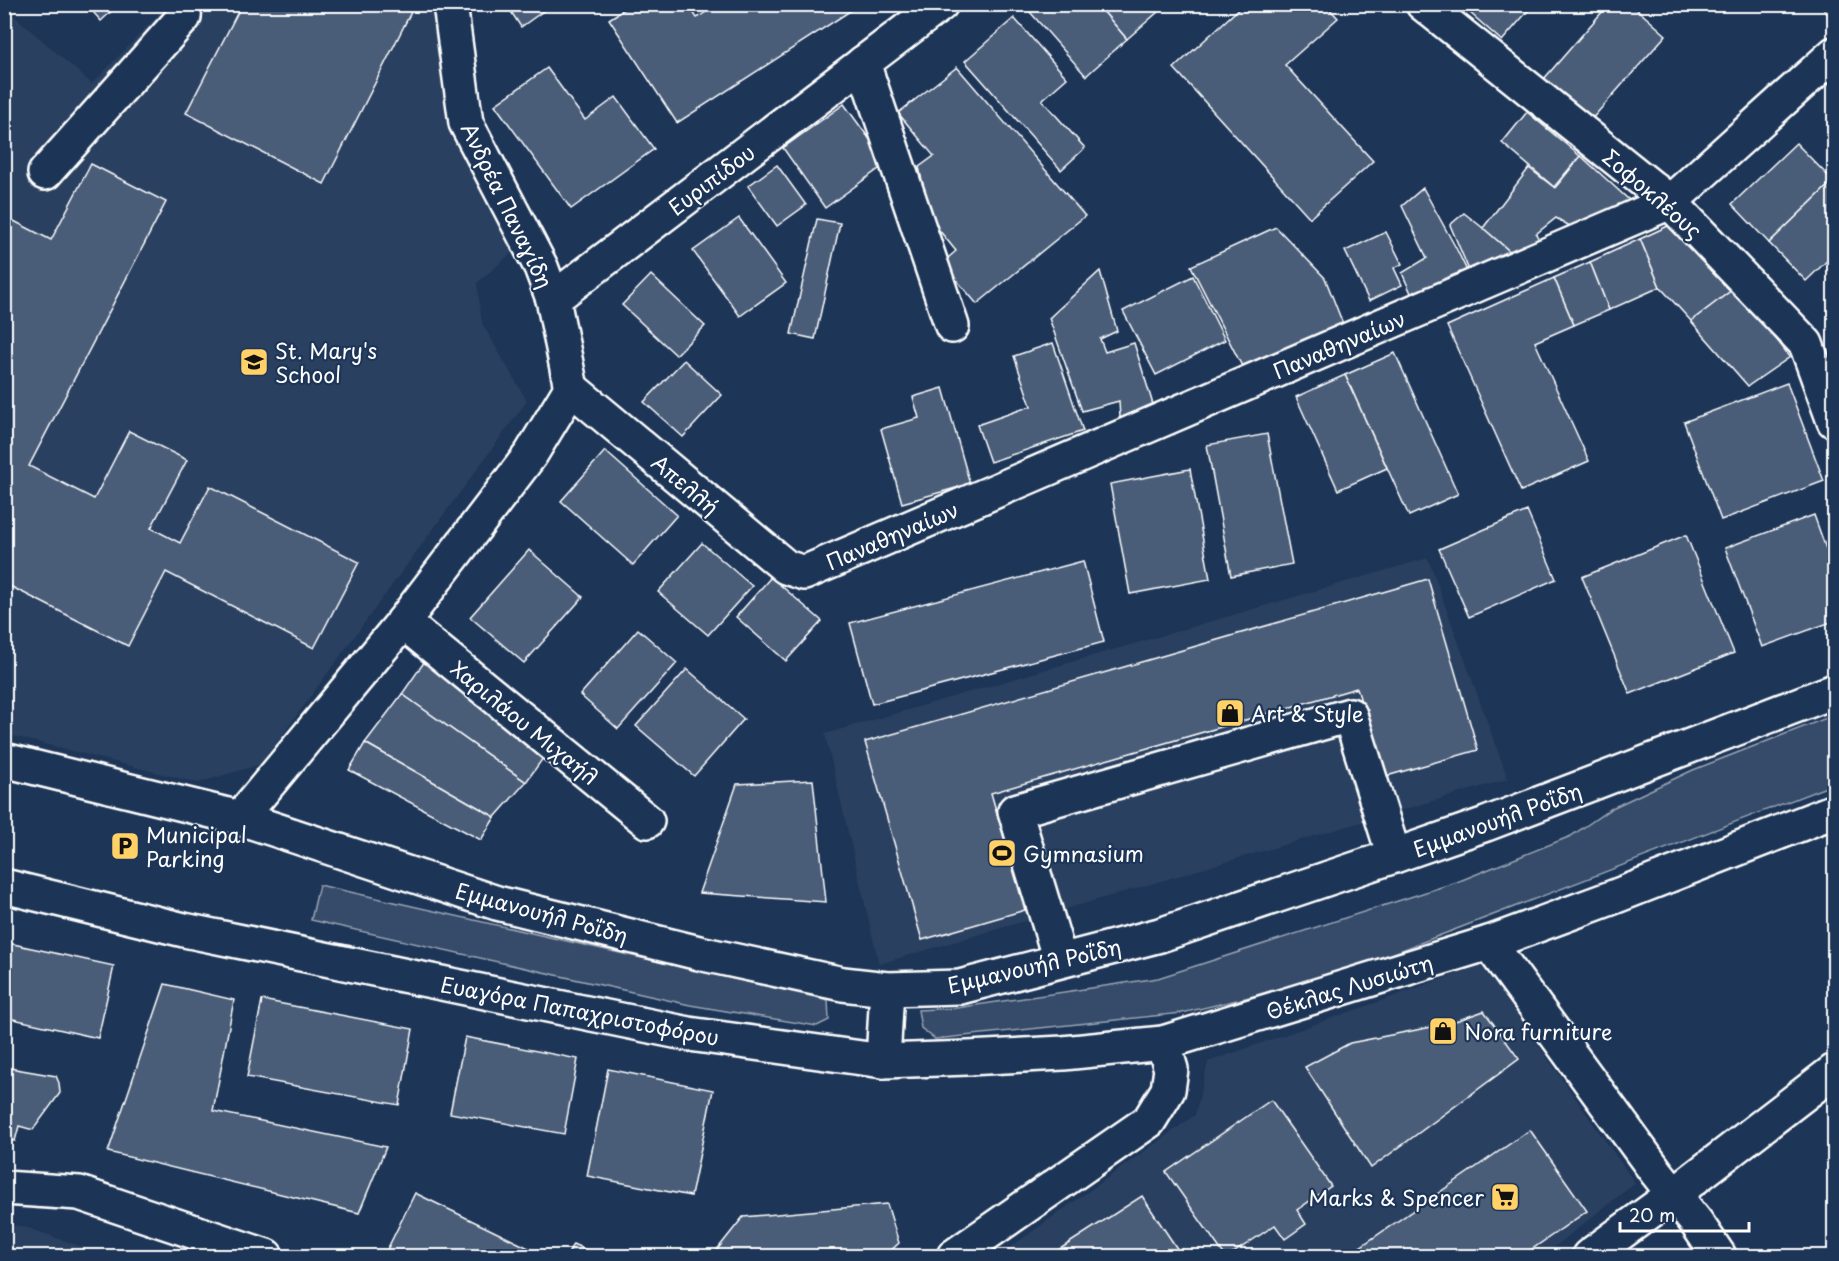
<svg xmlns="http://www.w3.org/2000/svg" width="1839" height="1261" font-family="'Playpen Sans',sans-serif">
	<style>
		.built { fill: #2a4161 }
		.green { fill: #364b69; stroke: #9aa5b4; stroke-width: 1.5 }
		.building { fill: #4a5d79; stroke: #fff; stroke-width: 1.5 }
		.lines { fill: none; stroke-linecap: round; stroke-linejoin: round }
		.minor-casing { stroke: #fff; stroke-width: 38 }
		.minor { stroke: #1d3557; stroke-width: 33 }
		.labels { text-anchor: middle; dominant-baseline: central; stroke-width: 4.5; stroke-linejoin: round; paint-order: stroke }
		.street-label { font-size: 21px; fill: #fff; stroke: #1d3557 }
		.poi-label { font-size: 21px; fill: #fff; stroke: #1d3557; text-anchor: start }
	</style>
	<rect width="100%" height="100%" fill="#1d3557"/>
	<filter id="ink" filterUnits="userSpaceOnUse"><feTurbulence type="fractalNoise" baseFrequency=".0167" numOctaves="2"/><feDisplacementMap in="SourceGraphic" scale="12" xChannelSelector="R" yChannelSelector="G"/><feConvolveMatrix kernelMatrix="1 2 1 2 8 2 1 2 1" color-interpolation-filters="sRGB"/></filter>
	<g filter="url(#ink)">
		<g class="built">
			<polygon points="168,5 441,5 515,250 477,283 482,323 527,401 261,764 198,783 5,734 4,7 92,84"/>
			<polygon points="1428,558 1508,779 879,964 825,734"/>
			<polygon points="1482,965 1635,1183 1543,1256 998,1256 1195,1115 1208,1062"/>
			<polygon points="5,1225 22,1226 109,1256 5,1256"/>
		</g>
		<g class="green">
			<polygon points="1834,715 1834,784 1329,978 1182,1013 935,1039 921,1028 918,1010 957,1008 1158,978 1457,882 1571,836 1612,808 1693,770"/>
			<polygon points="319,885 828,1000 829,1020 817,1026 690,1005 311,920"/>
		</g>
		<g class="building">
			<polygon points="86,4 119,4 101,21"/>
			<polygon points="242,4 396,4 411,12 324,184 186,113"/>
			<polygon points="506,4 553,4 521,27"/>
			<polygon points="632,4 688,4 697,18 718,4 861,4 677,123 609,19"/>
			<polygon points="1023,4 1097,4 1127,39 1086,76"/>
			<polygon points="1097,4 1167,4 1127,39"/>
			<polygon points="1244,4 1325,4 1338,18 1285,65 1373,161 1310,218 1174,68"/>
			<polygon points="1460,4 1534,4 1502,41"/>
			<polygon points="1609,4 1631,4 1666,35 1590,121 1543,80"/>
			<polygon points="1819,4 1834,4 1834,13 1830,17"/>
			<polygon points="1014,18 1067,78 1042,100 1085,148 1061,170 965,61"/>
			<polygon points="957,67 1085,216 977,304 942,263 956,251 930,219 919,167 934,156 898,113"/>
			<polygon points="547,68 585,120 616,97 654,149 571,209 495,105"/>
			<polygon points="844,104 887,163 825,208 783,148"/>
			<polygon points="1527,112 1580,156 1554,187 1502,143"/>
			<polygon points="1796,143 1833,181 1769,243 1732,204"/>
			<polygon points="1581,156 1639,209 1580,232 1556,218 1536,234 1543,247 1515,256 1483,228 1529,168 1555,188"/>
			<polygon points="91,164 166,202 29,466 94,499 129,431 187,460 151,528 180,543 210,486 359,562 314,648 166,572 128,646 4,583 4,216 51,240"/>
			<polygon points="777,165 806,205 777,226 748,186"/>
			<polygon points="1833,181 1834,183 1834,254 1806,281 1769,243"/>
			<polygon points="1423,188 1456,248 1470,277 1415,302 1402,273 1427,258 1402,206"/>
			<polygon points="1464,213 1483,228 1515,256 1471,275 1450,225"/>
			<polygon points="739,218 786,283 740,316 693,251"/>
			<polygon points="817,219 840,223 815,339 791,334"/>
			<polygon points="1668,226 1736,287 1691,321 1660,287 1640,239"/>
			<polygon points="1276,227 1325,278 1345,329 1245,372 1191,266"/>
			<polygon points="1386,232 1402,264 1394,268 1402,285 1369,301 1345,251"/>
			<polygon points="1640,239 1660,287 1609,310 1590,262"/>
			<polygon points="1590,262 1609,310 1574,325 1554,278"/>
			<polygon points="1100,271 1117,331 1100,339 1105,352 1134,343 1155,411 1120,418 1119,401 1082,411 1049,318"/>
			<polygon points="651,275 705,326 676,355 622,305"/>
			<polygon points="1193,276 1225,340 1156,375 1123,311"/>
			<polygon points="1554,278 1574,325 1535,342 1589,461 1521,491 1447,326"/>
			<polygon points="1736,287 1790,357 1748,386 1691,321"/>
			<polygon points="1053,343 1083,431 990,462 977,425 1031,406 1014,356"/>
			<polygon points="1395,353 1458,494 1409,516 1345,375"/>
			<polygon points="684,360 722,395 683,437 644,402"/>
			<polygon points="1345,375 1387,468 1338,490 1296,397"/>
			<polygon points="1787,383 1824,481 1721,520 1684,422"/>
			<polygon points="943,388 970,484 902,503 881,429 919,418 913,397"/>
			<polygon points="1267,434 1292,564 1231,576 1207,445"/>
			<polygon points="605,451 677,515 633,565 561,501"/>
			<polygon points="1190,469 1210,579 1130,594 1110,484"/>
			<polygon points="1527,511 1556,579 1469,617 1439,549"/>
			<polygon points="1814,515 1834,571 1834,621 1762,647 1725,548"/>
			<polygon points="1686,535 1734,653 1630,694 1582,577"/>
			<polygon points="702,543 752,586 708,635 658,592"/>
			<polygon points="529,550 583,597 524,663 470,617"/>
			<polygon points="1083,561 1104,642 872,704 850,623"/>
			<polygon points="771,577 822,621 786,661 736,617"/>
			<polygon points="1428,579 1478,750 1383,777 1357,688 991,793 1025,910 922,940 865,742"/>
			<polygon points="638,629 677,663 618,729 580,695"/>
			<polygon points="429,655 546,754 526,782 402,694"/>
			<polygon points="687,669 744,719 694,776 636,726"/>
			<polygon points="402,694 526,782 495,817 365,743"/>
			<polygon points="365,743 495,817 481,840 349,770"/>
			<polygon points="813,780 826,902 699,893 737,784"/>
			<polygon points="4,942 114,966 98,1038 4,1017"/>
			<polygon points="165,984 234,1000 213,1111 386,1147 359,1213 108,1152"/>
			<polygon points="262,1000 413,1029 399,1105 247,1077"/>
			<polygon points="1484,1011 1519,1059 1371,1168 1305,1067 1350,1043 1447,1024"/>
			<polygon points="465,1037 578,1059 564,1134 450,1113"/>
			<polygon points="4,1067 56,1076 59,1083 60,1093 33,1130 19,1126 15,1141 4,1140"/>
			<polygon points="608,1069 713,1090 691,1196 587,1176"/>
			<polygon points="1271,1100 1331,1186 1297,1210 1306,1224 1285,1239 1275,1225 1229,1256 1225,1256 1166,1172"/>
			<polygon points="1530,1130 1587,1211 1522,1256 1347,1256"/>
			<polygon points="415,1193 545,1256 384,1256"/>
			<polygon points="1142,1196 1182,1256 1049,1256"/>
			<polygon points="887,1204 899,1243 885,1256 712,1256 743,1217"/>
			<polygon points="573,1244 599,1256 567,1256"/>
		</g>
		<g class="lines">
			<g class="minor-casing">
				<g id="minor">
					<polyline points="450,4 466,123 541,267 553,299"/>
					<polyline points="1423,4 1670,202 1806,344 1834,421"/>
					<polyline points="863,63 952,326"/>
					<polyline points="45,173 184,17 185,4"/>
					<polyline points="571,388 786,567 804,573 1670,202 1834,54"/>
					<polyline points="571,388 553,299 941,4"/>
					<polyline points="403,622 647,821"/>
					<polyline points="4,760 240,818 497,903 699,953 843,984 887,989 960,987 1160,935 1394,856 1486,824 1834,691"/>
					<polyline points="240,818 403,622 531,454 571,388"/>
					<polyline points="4,886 184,930 689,1034 883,1061 968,1058 1063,1053 1163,1043 1489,943 1611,898 1834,811"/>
					<polyline points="1489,943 1657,1173 1696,1222 1719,1256"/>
					<polyline points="1060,960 1015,811 1350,715 1394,856"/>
					<polyline points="883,1061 887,989"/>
					<polyline points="4,1188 79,1193 266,1256"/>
					<polyline points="954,1256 1149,1121 1168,1090 1171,1069 1163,1043"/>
					<polyline points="1589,1256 1674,1194 1834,1071"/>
				</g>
			</g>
			<use href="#minor" class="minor"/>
		</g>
	</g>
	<defs>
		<g id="school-square" transform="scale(1.5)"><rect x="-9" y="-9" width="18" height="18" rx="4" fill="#ffd166" stroke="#1d3557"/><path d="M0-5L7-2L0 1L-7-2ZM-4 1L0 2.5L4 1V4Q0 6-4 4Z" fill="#111"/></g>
		<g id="shop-square" transform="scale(1.5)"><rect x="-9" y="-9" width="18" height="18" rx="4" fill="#ffd166" stroke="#1d3557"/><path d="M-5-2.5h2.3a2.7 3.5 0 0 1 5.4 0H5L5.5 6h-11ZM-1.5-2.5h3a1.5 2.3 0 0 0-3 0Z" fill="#111"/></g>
		<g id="parking-square" transform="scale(1.5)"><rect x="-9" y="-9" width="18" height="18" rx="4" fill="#ffd166" stroke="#1d3557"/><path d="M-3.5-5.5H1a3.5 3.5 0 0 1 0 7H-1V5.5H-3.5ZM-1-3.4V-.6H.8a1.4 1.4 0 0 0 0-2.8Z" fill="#111"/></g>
		<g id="stadium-square" transform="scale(1.5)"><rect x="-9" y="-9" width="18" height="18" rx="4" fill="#ffd166" stroke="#1d3557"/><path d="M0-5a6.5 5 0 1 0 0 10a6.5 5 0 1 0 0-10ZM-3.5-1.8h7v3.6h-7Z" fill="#111"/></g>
		<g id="supermarket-square" transform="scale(1.5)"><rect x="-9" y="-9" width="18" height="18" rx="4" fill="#ffd166" stroke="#1d3557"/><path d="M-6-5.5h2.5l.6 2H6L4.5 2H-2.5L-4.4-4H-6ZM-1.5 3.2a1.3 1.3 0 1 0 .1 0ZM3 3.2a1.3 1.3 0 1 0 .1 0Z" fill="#111"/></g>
	</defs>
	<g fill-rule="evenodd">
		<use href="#school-square" x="254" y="362"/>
		<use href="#shop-square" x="1230" y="713"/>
		<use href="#parking-square" x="125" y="846"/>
		<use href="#stadium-square" x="1002" y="853"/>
		<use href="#shop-square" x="1443" y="1031"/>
		<use href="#supermarket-square" x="1505" y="1197"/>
	</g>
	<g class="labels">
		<g class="street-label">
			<text transform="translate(711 179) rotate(-37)">Ευριπίδου</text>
			<text transform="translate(1653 193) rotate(41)">Σοφοκλέους</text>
			<text transform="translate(508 205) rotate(64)">Ανδρέα Παναγίδη</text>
			<text transform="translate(1339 344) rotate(-23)">Παναθηναίων</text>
			<text transform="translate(686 484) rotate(40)">Απελλή</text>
			<text transform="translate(892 535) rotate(-23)">Παναθηναίων</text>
			<text transform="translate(525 722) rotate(39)">Χαριλάου Μιχαήλ</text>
			<text transform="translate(1497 819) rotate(-20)">Εμμανουήλ Ροΐδη</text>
			<text transform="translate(542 912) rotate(15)">Εμμανουήλ Ροΐδη</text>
			<text transform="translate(1034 965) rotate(-13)">Εμμανουήλ Ροΐδη</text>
			<text transform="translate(1349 986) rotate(-17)">Θέκλας Λυσιώτη</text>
			<text transform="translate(580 1010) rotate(11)">Ευαγόρα Παπαχριστοφόρου</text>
		</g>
		<g class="poi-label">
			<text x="275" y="350">St. Mary's<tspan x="275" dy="24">School</tspan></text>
			<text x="1251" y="713">Art &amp; Style</text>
			<text x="146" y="834">Municipal<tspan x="146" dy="24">Parking</tspan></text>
			<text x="1023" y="853">Gymnasium</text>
			<text x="1464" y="1031">Nora furniture</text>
			<text x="1484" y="1197" text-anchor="end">Marks &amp; Spencer</text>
		</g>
	</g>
	<rect width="1839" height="1261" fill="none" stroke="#1d3557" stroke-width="24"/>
	<rect x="12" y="12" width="1815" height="1237" fill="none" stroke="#fff" stroke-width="2" filter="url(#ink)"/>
	<path d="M1620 1222v9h129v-9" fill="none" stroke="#ffffff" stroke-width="3"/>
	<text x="1629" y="1222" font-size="18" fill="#ffffff" stroke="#1d3557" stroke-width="4.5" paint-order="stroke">20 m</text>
</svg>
